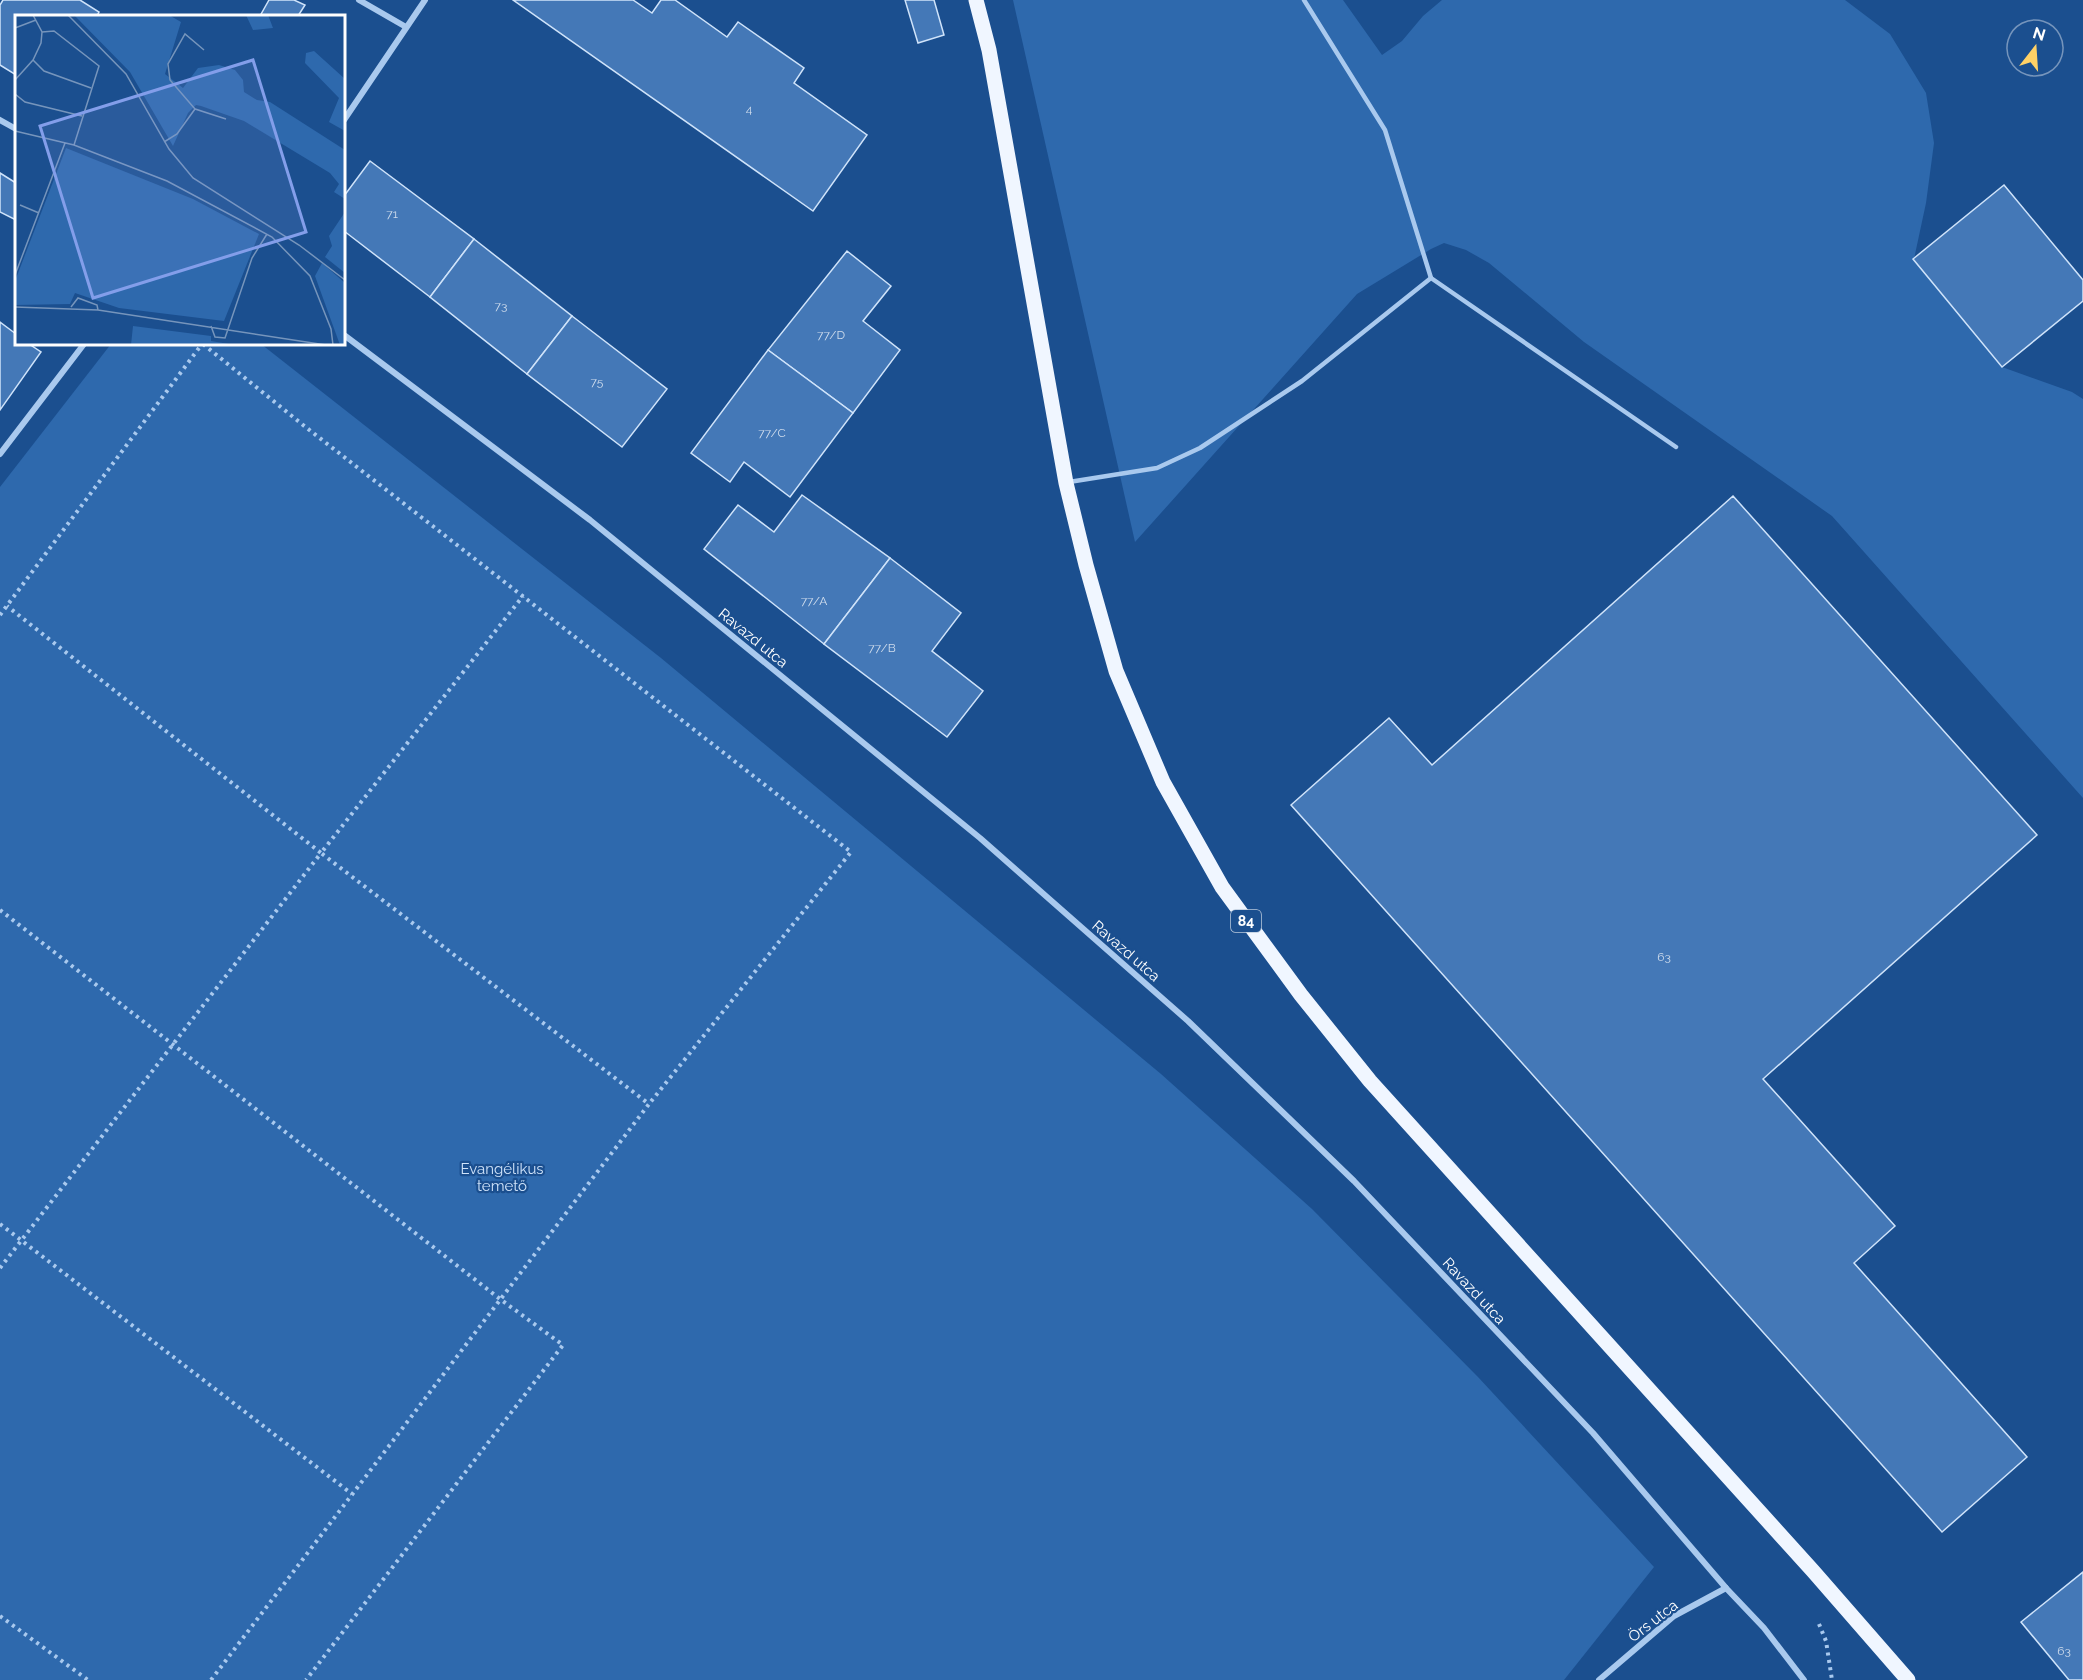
<svg xmlns="http://www.w3.org/2000/svg" width="2083" height="1680" font-family="Raleway,sans-serif">
	<style>
		.green { fill: #2e69ad }
		.building { fill: #4478b7; stroke: #cfe3fa; stroke-width: 1.5 }
		.lines { fill: none; stroke-linecap: round; stroke-linejoin: round }
		.path { stroke: #a9c9ee; stroke-width: 4; stroke-dasharray: 3 4.5; stroke-linecap: butt }
		.service { stroke: #a9c9ee; stroke-width: 4.5 }
		.minor { stroke: #a9c9ee; stroke-width: 6 }
		.primary { stroke: #f0f6ff; stroke-width: 15 }
		.labels { text-anchor: middle; dominant-baseline: central; stroke-width: 4.5; stroke-linejoin: round; paint-order: stroke }
		.number-label { font-size: 12px; fill: #d0dded }
		.shield { fill: #1b4f8f; stroke: #bbcadd; stroke-width: 1.5 }
		.shield-label { font-size: 14px; font-weight: bold; fill: #fff }
		.street-label { font-size: 15px; fill: #fff; stroke: #1b4f8f }
		.park-label { font-size: 15px; fill: #cfe3fa; stroke: #1b4f8f }
		.inset-road { fill: none; stroke: #7695bc; stroke-width: 1.5 }
		.view { fill: #839eea; fill-opacity: 0.15; stroke: #839eea; stroke-width: 3 }
		.inset-edge { fill: none; stroke: #fff; stroke-width: 3 }
	</style>
	<rect width="100%" height="100%" fill="#1b4f8f"/>
	<g class="green">
		<polygon points="1013,0 1343,0 1382,55 1402,41 1423,16 1442,0 1845,0 1890,34 1926,93 1934,143 1926,203 1914,259 2002,367 2072,392 2083,399 2083,798 1832,516 1584,342 1489,263 1466,250 1444,243 1431,249 1357,294 1135,542"/>
		<polygon points="111,344 261,344 661,658 1161,1074 1312,1209 1478,1377 1654,1567 1564,1680 0,1680 0,487"/>
	</g>
	<g class="building">
		<polygon points="3,0 80,0 99,12 97,16 16,16 16,75 0,65 0,5"/>
		<polygon points="269,0 294,0 305,5 298,16 260,16"/>
		<polygon points="513,0 633,0 652,13 661,0 675,0 727,37 738,22 804,68 794,83 867,135 813,211"/>
		<polygon points="905,0 934,0 944,35 918,43"/>
		<polygon points="370,161 474,239 430,297 344,231 344,196"/>
		<polygon points="0,173 16,183 16,220 0,212"/>
		<polygon points="2004,185 2083,280 2083,301 2002,367 1913,259"/>
		<polygon points="474,239 572,316 527,374 430,297"/>
		<polygon points="847,251 891,286 863,321 900,350 853,413 768,350"/>
		<polygon points="572,316 667,389 622,447 527,374"/>
		<polygon points="0,322 16,334 16,344 29,344 41,352 0,410"/>
		<polygon points="768,350 853,413 790,497 744,462 730,482 691,453"/>
		<polygon points="802,495 890,558 824,644 704,549 738,505 774,532"/>
		<polygon points="1733,496 2037,835 1763,1079 1895,1226 1854,1263 2027,1457 1942,1532 1291,805 1389,718 1432,765"/>
		<polygon points="890,558 961,613 932,651 983,691 947,737 824,644"/>
		<polygon points="2083,1572 2083,1680 2069,1680 2021,1622"/>
	</g>
	<g class="lines">
		<g class="path">
			<polyline points="203,344 303,425 851,852 649,1104"/>
			<polyline points="0,615 202,344"/>
			<polyline points="0,910 500,1299 563,1345 306,1680"/>
			<polyline points="0,1224 352,1494"/>
			<polyline points="0,1268 321,853 7,606"/>
			<polyline points="0,1616 88,1680"/>
			<polyline points="1819,1624 1826,1641 1832,1680"/>
			<polyline points="211,1680 649,1104 321,853 523,596"/>
		</g>
		<g class="service">
			<polyline points="1304,0 1385,130 1431,278"/>
			<polyline points="1069,482 1157,468 1200,448 1302,381 1431,278 1676,447"/>
		</g>
		<g class="minor">
			<polyline points="359,0 406,27"/>
			<polyline points="0,120 16,129"/>
			<polyline points="344,120 425,0"/>
			<polyline points="344,335 590,520 980,838 1188,1021 1354,1181 1593,1433 1726,1588 1764,1628 1804,1680"/>
			<polyline points="0,454 84,344"/>
			<polyline points="1599,1680 1674,1616 1726,1588"/>
		</g>
		<polyline class="primary" points="976,0 989,50 1066,483 1086,565 1116,671 1163,782 1222,887 1301,995 1370,1081 1813,1571 1908,1680"/>
	</g>
	<g class="labels">
		<g class="number-label">
			<text x="749" y="109">4</text>
			<text x="392" y="214">71</text>
			<text x="501" y="306">73</text>
			<text x="831" y="335">77/D</text>
			<text x="597" y="382">75</text>
			<text x="772" y="433">77/C</text>
			<text x="814" y="601">77/A</text>
			<text x="882" y="648">77/B</text>
			<text x="1664" y="957">63</text>
			<text x="2064" y="1651">63</text>
		</g>
		<rect class="shield" x="1231" y="910" width="30" height="22" rx="4.5"/>
		<g class="shield-label">
			<text x="1246" y="921">84</text>
		</g>
		<g class="street-label">
			<text transform="translate(753 638) rotate(39)">Ravazd utca</text>
			<text transform="translate(1126 951) rotate(41)">Ravazd utca</text>
			<text transform="translate(1474 1291) rotate(47)">Ravazd utca</text>
			<text transform="translate(1653 1621) rotate(-38)">Örs utca</text>
		</g>
		<g class="park-label">
			<text x="502" y="1169">Evangélikus<tspan x="502" dy="17">temető</tspan></text>
		</g>
	</g>
	<g transform="translate(15 15)">
		<rect width="330" height="330" fill="#1b4f8f"/>
		<path d="M 59,0 L 154,0 L 166,7 L 150,59 L 168,73 L 183,53 L 204,50 L 220,55 L 228,65 L 229,77 L 242,85 L 255,87 L 330,135 L 330,184 L 319,177 L 324,169 L 315,158 L 229,106 L 186,91 L 181,90 L 173,98 L 158,131 L 115,57 ZM 231,0 L 253,0 L 258,13 L 238,15 ZM 299,36 L 330,64 L 330,116 L 314,107 L 324,83 L 290,48 L 291,38 ZM 51,133 L 178,184 L 244,219 L 209,306 L 104,293 L 60,278 L 55,289 L 0,290 L 0,266 ZM 330,197 L 330,258 L 310,242 L 317,231 L 314,221 ZM 307,248 L 330,268 L 330,330 L 325,330 L 300,261 ZM 118,311 L 196,321 L 196,326 L 220,330 L 116,330 Z" fill="#2e69ad"/>
		<path class="inset-road" d="M 53,0 L 111,59 L 154,134 L 178,163 L 284,230 L 330,265M 0,13 L 21,5M 27,17 L 39,16 L 84,51 L 59,130M 18,45 L 29,56 L 76,73M 0,65 L 18,45 L 26,28 L 27,17 L 18,0M 0,79 L 10,87 L 67,101M 180,94 L 155,65 L 153,49 L 170,19 L 189,35M 0,116 L 59,130 L 152,166 L 257,222 L 295,261 L 316,314 L 318,330M 149,127 L 162,119 L 180,94 L 211,104M 5,190 L 24,198M 0,260 L 50,128M 0,292 L 83,295 L 311,330M 56,292 L 63,283 L 82,290 L 83,295M 196,311 L 200,322 L 210,323 L 237,243 L 252,219"/>
		<path class="view" d="M 238,45 L 291,217 L 78,283 L 25,111 Z"/>
		<rect width="330" height="330" class="inset-edge"/>
	</g>
	<g transform="translate(2035 48) rotate(17)"><circle r="28" fill="#1b4f8f" stroke="#7695bc" stroke-width="1.5"/>
	<path d="M0-4.5L10 22L0 15L-10 22Z" fill="#ffd166"/>
	<text y="-9" font-size="16" font-weight="bold" text-anchor="middle" fill="#ffffff">N</text>
	</g>
</svg>
